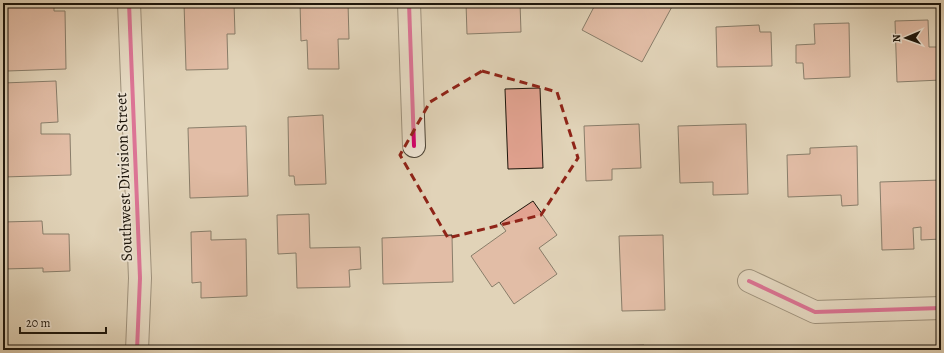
<svg xmlns="http://www.w3.org/2000/svg" width="944" height="353" font-family="Alegreya,serif">
	<style>
		.building { fill: #e2a391; stroke: #1c150b }
		.lines { fill: none; stroke-linecap: round; stroke-linejoin: round }
		.street-casing { stroke: #4d4436; stroke-width: 24 }
		.street { stroke: #ece2d1; stroke-width: 22 }
		.cycleway-casing { stroke: #ece2d1; stroke-width: 6 }
		.cycleway { stroke: #d6006c; stroke-width: 4 }
		.marked { fill: none; stroke: #8f2418; stroke-width: 3; stroke-dasharray: 8 5; stroke-linejoin: round }
		.labels { text-anchor: middle; dominant-baseline: central; stroke-width: 3.5; stroke-linejoin: round; paint-order: stroke }
		.street-label { font-size: 16px; fill: #1c150b; stroke: #ece2d1 }
	</style>
	<rect width="100%" height="100%" fill="#e1d3b8"/>
	<filter id="stains"><feTurbulence type="fractalNoise" baseFrequency=".005" numOctaves="4"/><feColorMatrix values="0 0 0 0 .2 0 0 0 0 .09 0 0 0 0 .02 0 0 0 .5 -.17"/></filter>
	<radialGradient id="worn" r=".72"><stop offset=".6" stop-color="#630" stop-opacity="0"/><stop offset="1" stop-color="#630" stop-opacity=".3"/></radialGradient>
	<g class="building">
		<polygon points="3,3 54,3 54,11 65,11 66,69 7,71 7,54 3,54"/>
		<polygon points="184,3 234,3 235,34 227,34 228,69 186,70"/>
		<polygon points="300,3 348,3 349,39 338,39 339,69 308,69 307,40 301,41"/>
		<polygon points="466,3 520,3 521,32 467,34"/>
		<polygon points="596,3 674,3 642,62 582,30"/>
		<polygon points="928,20 929,47 941,47 941,80 897,82 895,21"/>
		<polygon points="849,23 850,77 804,79 803,63 796,63 796,45 815,44 814,24"/>
		<polygon points="759,25 760,32 771,32 772,66 717,67 716,27"/>
		<polygon points="56,81 58,122 41,123 41,134 70,134 71,175 3,177 3,83"/>
		<polygon points="540,88 543,168 508,169 505,89"/>
		<polygon points="323,115 326,184 295,185 294,176 289,176 288,117"/>
		<polygon points="639,124 641,168 612,169 612,180 586,181 584,126"/>
		<polygon points="746,124 748,194 713,195 713,182 680,183 678,126"/>
		<polygon points="246,126 248,196 190,198 188,128"/>
		<polygon points="857,146 858,205 842,206 841,195 788,197 787,155 810,154 810,148"/>
		<polygon points="941,180 941,239 921,240 921,227 913,228 914,249 882,250 880,182"/>
		<polygon points="533,201 557,235 539,248 557,274 514,304 499,282 492,287 471,256 506,231 500,223"/>
		<polygon points="309,214 310,248 360,247 361,269 349,270 350,287 297,288 296,253 278,254 277,215"/>
		<polygon points="42,221 43,234 69,234 70,271 43,272 43,268 3,269 3,222"/>
		<polygon points="211,231 211,240 246,239 247,296 201,298 201,282 192,283 191,232"/>
		<polygon points="452,235 453,282 383,284 382,238"/>
		<polygon points="663,235 665,310 622,311 619,236"/>
		<polygon points="644,345 644,350 586,350 586,347"/>
	</g>
	<g class="lines">
		<g class="street-casing">
			<g id="street">
				<polyline points="129,3 140,278 137,350"/>
				<polyline points="409,3 414,146"/>
				<polyline points="749,281 815,312 941,308"/>
			</g>
		</g>
		<use href="#street" class="street"/>
		<g class="cycleway-casing">
			<g id="cycleway">
				<polyline points="129,3 140,278 137,350"/>
				<polyline points="409,3 414,146"/>
				<polyline points="749,281 815,312 941,308"/>
			</g>
		</g>
		<use href="#cycleway" class="cycleway"/>
	</g>
	<path d="M0 0H944V353H0ZM 482,71 L 557,92 L 578,158 L 541,215 L 448,238 L 400,155 L 430,102 Z" fill="#e1d3b8" fill-opacity=".55" fill-rule="evenodd"/>
	<path class="marked" d="M 482,71 L 557,92 L 578,158 L 541,215 L 448,238 L 400,155 L 430,102 Z"/>
	<g class="labels">
		<g class="street-label">
			<text transform="translate(124 177) rotate(-92)">Southwest Division Street</text>
		</g>
	</g>
	<rect width="944" height="353" fill="none" stroke="#e1d3b8" stroke-width="16"/>
	<rect x="4" y="4" width="936" height="345" fill="none" stroke="#1c150b" stroke-width="2"/>
	<rect x="8" y="8" width="928" height="337" fill="none" stroke="#1c150b"/>
	<g transform="translate(906 38) rotate(268)" stroke="#ece2d1" stroke-width="3" paint-order="stroke">
	<path d="M0-3L7 15L0 10L-7 15Z" fill="#1c150b"/>
	<text y="-6" font-size="11" font-weight="bold" text-anchor="middle" fill="#1c150b">N</text>
	</g>
	<path d="M20 327v6h86v-6" fill="none" stroke="#1c150b" stroke-width="2"/>
	<text x="26" y="327" font-size="12" fill="#1c150b" stroke="#ece2d1" stroke-width="3" paint-order="stroke">20 m</text>
	<rect width="100%" height="100%" filter="url(#stains)"/>
	<rect width="100%" height="100%" fill="url(#worn)"/>
</svg>
